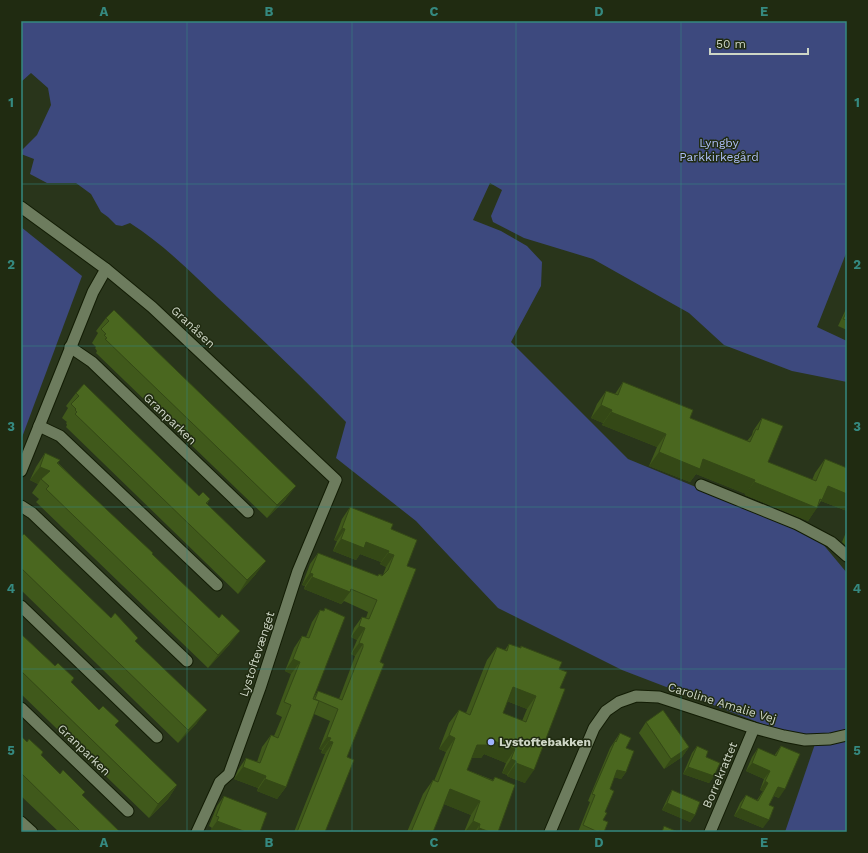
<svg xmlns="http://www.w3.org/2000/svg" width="868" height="853" font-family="'Work Sans',sans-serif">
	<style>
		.green { fill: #3d497e }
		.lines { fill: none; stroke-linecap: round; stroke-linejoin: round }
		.minor-casing { stroke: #121c04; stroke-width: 13 }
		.tertiary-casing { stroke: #121c04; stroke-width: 13 }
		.minor { stroke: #6d7c5e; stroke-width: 11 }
		.tertiary { stroke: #6d7c5e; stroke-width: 11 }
		.wall { fill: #40591b; fill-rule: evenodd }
		.shaded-wall { fill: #344816 }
		.building { fill: #4a671f; stroke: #344816; fill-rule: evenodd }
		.grid { fill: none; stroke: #358980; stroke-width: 1; stroke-opacity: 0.55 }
		.poi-dot { fill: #9fb3fd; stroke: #202b11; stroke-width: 1.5 }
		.labels { text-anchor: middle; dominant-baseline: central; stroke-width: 3; stroke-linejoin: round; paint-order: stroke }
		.park-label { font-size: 12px; fill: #adbdf5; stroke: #202b11 }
		.street-label { font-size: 12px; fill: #ced6c6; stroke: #202b11 }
		.poi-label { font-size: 12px; font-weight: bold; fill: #ced6c6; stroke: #202b11; text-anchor: start }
		.neatline { fill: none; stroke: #358980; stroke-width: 1.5 }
		.grid-label { font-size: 13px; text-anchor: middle; font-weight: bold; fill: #358980 }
	</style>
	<rect width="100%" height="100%" fill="#29351b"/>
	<g class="green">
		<path d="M 21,21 L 847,21 L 847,251 L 817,327 L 847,341 L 847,382 L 792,371 L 724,345 L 689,313 L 593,259 L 524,238 L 493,222 L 491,216 L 502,190 L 490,183 L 473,220 L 501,231 L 527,246 L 542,262 L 541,286 L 511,342 L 628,459 L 817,537 L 847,573 L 847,832 L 785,832 L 815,744 L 622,670 L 498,608 L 416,521 L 336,458 L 346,422 C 309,384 270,347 231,310 C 197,279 169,248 130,223 L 122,226 L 116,225 L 108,217 L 101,212 L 91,194 L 76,183 L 47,183 L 30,174 L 34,159 L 21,154 L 21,151 L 37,135 L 51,105 L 48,88 L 31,73 L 21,82 Z"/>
		<polygon points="21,227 82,276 21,440"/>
	</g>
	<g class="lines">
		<g class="minor-casing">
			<g id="minor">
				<polyline points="21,207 106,269 152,307 336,480 298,571 260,688 229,774 220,782 197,832"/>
				<polyline points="70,347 92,362 248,512"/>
				<polyline points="39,426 60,436 217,585"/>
				<polyline points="21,471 93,292 106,269"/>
				<polyline points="701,485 797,524 831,542 847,556"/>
				<polyline points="21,506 32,513 187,661"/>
				<polyline points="21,606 157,737"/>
				<polyline points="21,708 128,811"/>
				<polyline points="21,822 32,832"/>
				<polyline points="710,832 754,728"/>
			</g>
		</g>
		<g class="tertiary-casing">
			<polyline id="tertiary" points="550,832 594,728 606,711 619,702 636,696 659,697 754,728 784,736 805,740 830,739 847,735"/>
		</g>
		<use href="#minor" class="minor"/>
		<use href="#tertiary" class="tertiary"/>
	</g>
	<g class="wall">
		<polygon points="847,307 847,330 838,326"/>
		<polygon points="106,318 286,499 267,518 96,353 97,351 95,348 96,347 92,343 98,333 96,331"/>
		<polygon points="623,382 690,418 747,441 752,435 753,431 762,418 768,462 812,480 815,473 825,459 847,468 847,511 821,501 808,521 745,495 746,494 696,474 690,482 649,466 657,447 602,425 603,423 591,418 597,404 606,391 615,394"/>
		<polygon points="76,393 199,496 210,499 207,504 256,574 238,594 66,427 67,425 66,423 67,422 62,418 68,408 66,406"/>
		<polygon points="45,453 60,460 58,463 152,554 230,644 208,668 36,502 39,499 32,493 38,484 30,480 36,467"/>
		<polygon points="350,507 391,529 407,566 380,662 347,757 325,832 294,832 325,754 321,753 322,750 319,749 330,721 314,714 286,787 277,799 257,791 258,788 234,779 238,770 246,758 257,762 262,747 271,735 274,736 282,717 276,714 291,674 285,671 294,648 302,636 306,637 312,622 320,610 323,611 325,608 313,699 318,691 339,699 354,659 355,656 351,654 357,640 351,637 354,628 362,617 366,618 368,612 344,601 341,604 304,589 305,586 302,585 310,564 318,553 378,576 379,574 383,575 386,567 380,564 381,562 360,554 356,560 333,551 337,541 334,540 342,519"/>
		<polygon points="847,530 847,547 842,542"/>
		<polygon points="21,537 135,641 197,723 178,743 21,590"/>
		<polygon points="21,634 55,666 74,678 71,683 177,785 168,799 149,818 21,694"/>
		<path d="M 509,644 L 520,648 L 521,646 L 559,669 L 525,783 L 507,776 L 507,775 L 502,773 L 506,763 L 484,754 L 481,758 L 471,758 L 467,770 L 493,780 L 495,777 L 498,832 L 464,832 L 471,815 L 444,804 L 433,832 L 407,832 L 423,794 L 433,780 L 434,781 L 446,752 L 439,749 L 449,723 L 459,710 L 466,713 L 487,660 L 497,647 L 505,650 ZM 507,701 L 527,709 L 522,721 L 503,713 Z"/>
		<polygon points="646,722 689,747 682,757 664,769 639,733"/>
		<polygon points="620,733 626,748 626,772 621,779 614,777 610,789 603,820 604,832 578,832 590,802 588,801 610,748"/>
		<polygon points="21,736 27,742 43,752 41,755 120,832 59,832 21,796"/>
		<polygon points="697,746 714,776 709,783 683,774 692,753"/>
		<polygon points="781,746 779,798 774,796 769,805 763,828 734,816 740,803 746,795 757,800 763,791 760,790 764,779 746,771 752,757 758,748 774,756"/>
		<polygon points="672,790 695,815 690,822 662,810 668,797"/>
		<polygon points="224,796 260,832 212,832 210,831 212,828 209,826 217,806"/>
	</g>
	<g class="shaded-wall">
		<polygon points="601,405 612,410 603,423 591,418"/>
		<polygon points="611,412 666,434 657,447 602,425"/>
		<polygon points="659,452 703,459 755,480 746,494 696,474 690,482 649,466"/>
		<polygon points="40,467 50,471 41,479 38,484 30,480"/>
		<polygon points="754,482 817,508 808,521 745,495"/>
		<polygon points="296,486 286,499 267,518 277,505"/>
		<polygon points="828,486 847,494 847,511 821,501"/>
		<polygon points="342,528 345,529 337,541 334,540"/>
		<polygon points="341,539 366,542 389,551 381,562 360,554 356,560 333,551"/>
		<polygon points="388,553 394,555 386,567 380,564"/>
		<polygon points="266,561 256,574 238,594 247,580"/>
		<polygon points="310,573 313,574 305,586 302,585"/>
		<polygon points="312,577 350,592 341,604 304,589"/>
		<polygon points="359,626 365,628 357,640 351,637"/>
		<polygon points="240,631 230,644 208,668 218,655"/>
		<polygon points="359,643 363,644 355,656 351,654"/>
		<polygon points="293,659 300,662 291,674 285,671"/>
		<polygon points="513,687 536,696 527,709 504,700"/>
		<polygon points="207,710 197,723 178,743 188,730"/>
		<polygon points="449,735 455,738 446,752 439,749"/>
		<polygon points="327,737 331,738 322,750 319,749"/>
		<polygon points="329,741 333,742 325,754 321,753"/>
		<polygon points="494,741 515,749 506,763 484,754 481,758 467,758 477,745"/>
		<polygon points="689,747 682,757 664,769 671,759"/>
		<polygon points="511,759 516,761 507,775 502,773"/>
		<polygon points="516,763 534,770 525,783 507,776"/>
		<polygon points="752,763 770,771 764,779 746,771"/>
		<polygon points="243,767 266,776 258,788 234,779"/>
		<polygon points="688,767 714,776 709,783 683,774"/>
		<polygon points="617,770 626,772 621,779 613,777"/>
		<polygon points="265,779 286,787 277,799 257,791"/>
		<polygon points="765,781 768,783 763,791 760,790"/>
		<polygon points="177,785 168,799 149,818 158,804"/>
		<polygon points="778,787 785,789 779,798 773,795"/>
		<polygon points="450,789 480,801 471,815 441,803"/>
		<polygon points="667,803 695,815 690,822 662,810"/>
		<polygon points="740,808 769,820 763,828 734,816"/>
		<polygon points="217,821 246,832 212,832 210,831"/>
		<polygon points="473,821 480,824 475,832 465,832"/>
		<polygon points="479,828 490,832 476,832"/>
	</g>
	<g class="building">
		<polygon points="114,310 296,486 277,505 105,339 107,338 104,335 106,334 101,329 109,321 106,318"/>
		<polygon points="847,311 847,320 843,319"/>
		<polygon points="623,382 693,410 690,418 750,442 756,429 758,430 762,418 783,426 768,462 816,481 825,459 847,468 847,494 828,486 822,500 820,499 817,508 754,482 755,480 703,459 700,469 659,452 666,434 611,412 612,410 601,405 606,391 618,395"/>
		<polygon points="84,384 199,496 203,492 210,499 206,503 266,561 247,580 75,414 77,412 75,410 76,409 71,404 79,396 76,393"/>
		<polygon points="45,453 60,460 57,463 153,553 152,554 219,618 222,614 240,631 218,655 46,489 49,486 41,479 50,471 40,467"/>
		<polygon points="350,507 393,524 391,529 417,540 407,566 416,569 380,662 384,664 347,757 354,760 325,832 297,832 333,742 329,741 331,738 327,737 338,709 315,699 318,691 342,700 363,647 363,644 359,643 365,628 359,626 362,617 369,619 377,600 351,589 350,592 312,577 313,574 310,573 318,553 378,576 379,574 382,576 388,570 394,555 388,553 389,551 366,542 364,548 341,539 345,529 342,528"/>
		<polygon points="24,534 111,618 115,613 138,638 135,641 207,710 188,730 21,568 21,537"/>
		<polygon points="325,608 345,617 313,699 319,701 286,787 265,779 266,776 243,767 246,758 260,763 271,735 278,738 291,705 284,702 300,662 293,659 302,636 309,638 320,610 324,611"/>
		<polygon points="21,634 55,666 58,663 74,678 71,682 99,710 103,706 119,721 115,725 177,785 158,804 21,671"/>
		<path d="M 509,644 L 521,648 L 521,646 L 562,662 L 559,669 L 567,672 L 560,688 L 565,689 L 534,770 L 516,763 L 516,761 L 511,759 L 515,749 L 494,741 L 490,745 L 477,745 L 467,770 L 493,781 L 495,777 L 515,785 L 498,832 L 490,832 L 479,828 L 480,824 L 473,821 L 480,801 L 450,789 L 433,832 L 411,832 L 433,780 L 438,782 L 455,738 L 449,735 L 459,710 L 470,715 L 497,647 L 507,651 ZM 513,687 L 536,696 L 526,722 L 503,713 Z"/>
		<polygon points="663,710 689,747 671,759 646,722"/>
		<polygon points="620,733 631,738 626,748 634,751 626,772 617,770 610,789 614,791 605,812 607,813 603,820 608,822 604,832 599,831 598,832 583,825 595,795 592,794 615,741 616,742"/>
		<polygon points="21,736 27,742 29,739 43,752 41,755 60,774 63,770 85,792 82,795 120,832 81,832 21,773"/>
		<polygon points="697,746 708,751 706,757 720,763 714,776 688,767"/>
		<polygon points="781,746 800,754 785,789 778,787 769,805 774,807 769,820 740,808 746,795 758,801 768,783 765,781 770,771 752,763 758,748 776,756"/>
		<polygon points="672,790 700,802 695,815 667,803"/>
		<polygon points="224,796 267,813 260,832 246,832 217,821 219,817 216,816"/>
		<polygon points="664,826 678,832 662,832"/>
	</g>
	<path class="grid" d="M 187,21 L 187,832M 352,21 L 352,832M 516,21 L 516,832M 681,21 L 681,832M 21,184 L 847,184M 21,346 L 847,346M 21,507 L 847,507M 21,669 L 847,669"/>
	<circle class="poi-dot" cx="491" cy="742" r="4"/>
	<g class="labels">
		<g class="park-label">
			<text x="719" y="143">Lyngby<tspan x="719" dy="14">Parkkirkegård</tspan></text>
		</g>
		<g class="street-label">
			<text transform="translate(193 327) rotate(43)">Granåsen</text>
			<text transform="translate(170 419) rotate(44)">Granparken</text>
			<text transform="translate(257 654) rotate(-72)">Lystoftevænget</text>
			<text transform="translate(722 703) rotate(17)">Caroline Amalie Vej</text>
			<text transform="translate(84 750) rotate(44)">Granparken</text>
			<text transform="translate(720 775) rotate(-67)">Borrekrattet</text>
		</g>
		<g class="poi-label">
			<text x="499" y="742">Lystoftebakken</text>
		</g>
	</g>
	<rect width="868" height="853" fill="none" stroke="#202b11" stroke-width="44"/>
	<path d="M710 48v6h98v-6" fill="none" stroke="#ced6c6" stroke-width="2"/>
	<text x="716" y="48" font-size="12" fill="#ced6c6" stroke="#202b11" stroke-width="3" paint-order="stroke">50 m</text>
	<rect x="22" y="22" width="824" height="809" class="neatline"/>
	<g class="grid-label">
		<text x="104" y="16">A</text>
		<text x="269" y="16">B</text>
		<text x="434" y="16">C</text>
		<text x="599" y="16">D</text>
		<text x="764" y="16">E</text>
		<text x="11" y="107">1</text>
		<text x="857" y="107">1</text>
		<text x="11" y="269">2</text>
		<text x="857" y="269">2</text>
		<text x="11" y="431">3</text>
		<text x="857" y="431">3</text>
		<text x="11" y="593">4</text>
		<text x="857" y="593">4</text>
		<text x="11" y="755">5</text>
		<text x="857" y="755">5</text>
		<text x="104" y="847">A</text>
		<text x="269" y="847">B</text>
		<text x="434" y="847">C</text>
		<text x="599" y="847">D</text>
		<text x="764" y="847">E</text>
	</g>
</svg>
